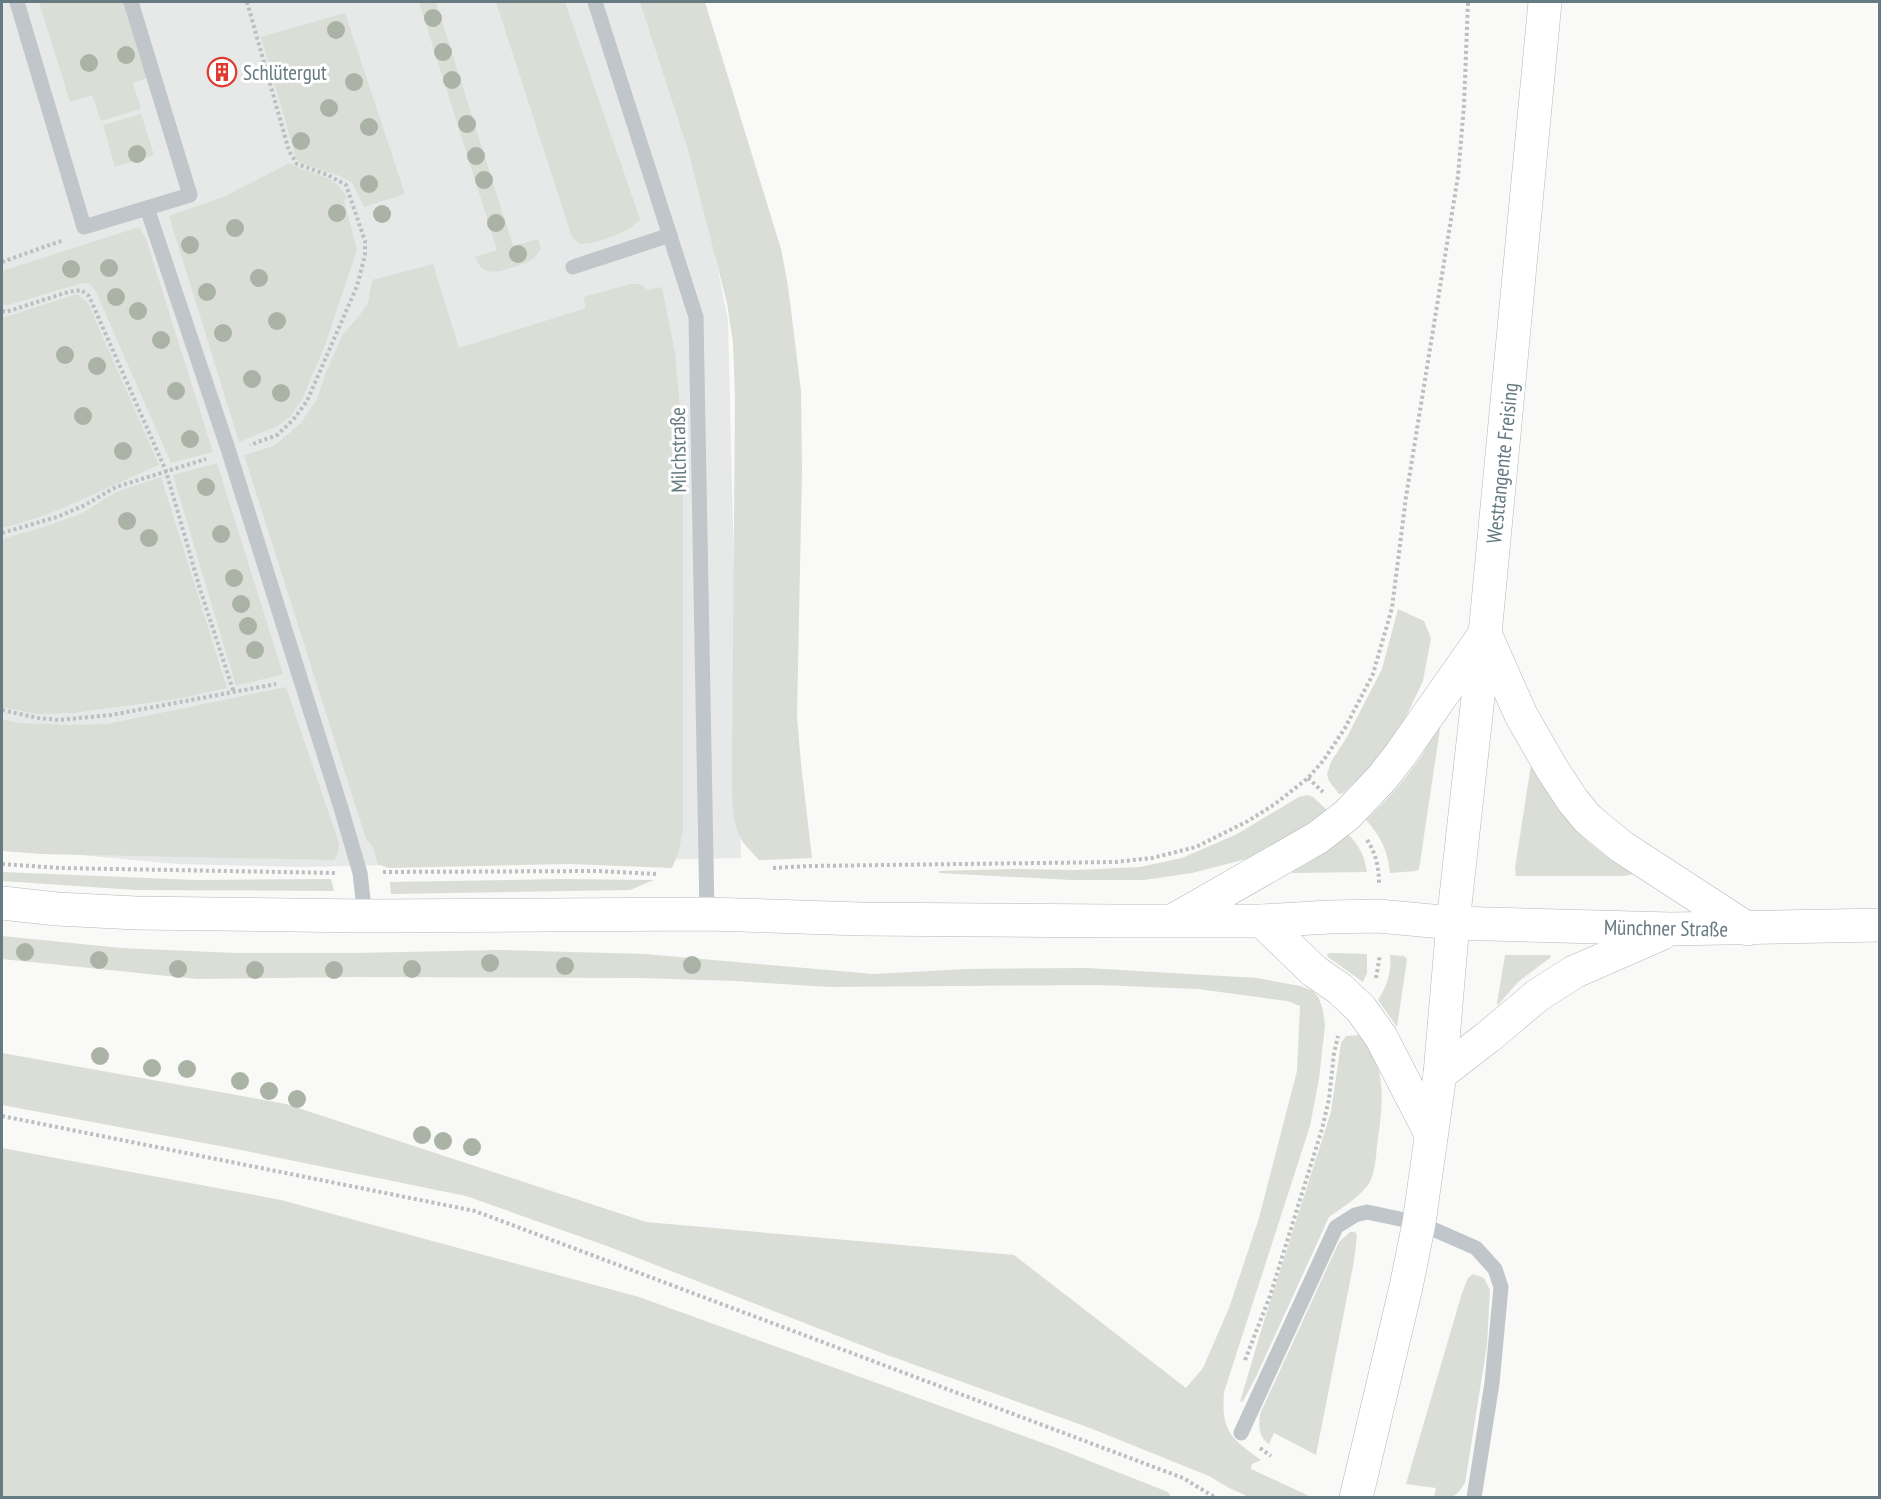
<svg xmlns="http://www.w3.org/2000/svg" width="1881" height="1499" font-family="'PT Sans Narrow',sans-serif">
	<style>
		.built { fill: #e7e9e8 }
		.green { fill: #daded6 }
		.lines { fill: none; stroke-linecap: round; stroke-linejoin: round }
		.secondary-casing { stroke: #b0b9bc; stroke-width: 34 }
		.path { stroke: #bbbfc1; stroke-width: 4; stroke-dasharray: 3 3; stroke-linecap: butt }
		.service { stroke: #c0c6c9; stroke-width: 15 }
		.secondary { stroke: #fff; stroke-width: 33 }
		.tree { fill: #abb3a6 }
		.labels { text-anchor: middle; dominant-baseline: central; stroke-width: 6; stroke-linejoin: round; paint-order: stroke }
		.poi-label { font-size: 21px; fill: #657a81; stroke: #fff; text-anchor: start }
		.street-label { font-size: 21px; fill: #657a81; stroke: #fff }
	</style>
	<rect width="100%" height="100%" fill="#f9f9f7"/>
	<polygon class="built" points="2,2 664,2 728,320 741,858 301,867 177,864 15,849 2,846"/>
	<g class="green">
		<polygon points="39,2 128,2 151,77 133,83 141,109 101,121 92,95 70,102"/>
		<path d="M 419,2 L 436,2 L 513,246 L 538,239 L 541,249 C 533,262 524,264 510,268 C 495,273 482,276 475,257 L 497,250 Z"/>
		<path d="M 496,2 L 565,2 L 640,219 C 630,232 596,244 580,244 L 572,237 Z"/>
		<path d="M 640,2 L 705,2 L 781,249 L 788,286 L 801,391 L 802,470 L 797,716 L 801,764 L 812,858 L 759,860 C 755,855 750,851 746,846 C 729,825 733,794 732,768 L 735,399 L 733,342 L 727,303 L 688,150 Z"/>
		<polygon points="345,13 405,194 364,207 352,183 340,176 300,163 296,158 261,37"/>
		<polygon points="141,114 154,155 115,167 103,125"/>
		<path d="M 290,163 C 311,176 336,173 347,198 L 344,201 L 357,250 L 324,348 L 303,397 L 291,416 L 278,426 L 239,442 L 169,216 L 223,197 Z"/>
		<polygon points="139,227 146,239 213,452 171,463 96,292 90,284 83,283 8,305 2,304 2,271"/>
		<polygon points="433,264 459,348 586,308 583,297 631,284 640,284 648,290 662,287 675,353 683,440 683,829 679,851 672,868 568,864 388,868 378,864 373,847 366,839 244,455 274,446 301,423 317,399 326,372 343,334 359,316 368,303 372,280"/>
		<path d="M 77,294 L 88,303 L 159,465 C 107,487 57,515 2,528 L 2,318 Z"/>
		<polygon points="217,463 283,674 236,686 173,475"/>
		<polygon points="161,477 227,688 177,699 73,713 37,714 2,707 2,539 44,527 81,514 116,492"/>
		<polygon points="1398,609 1424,621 1431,638 1423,681 1403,723 1381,757 1343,793 1339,794 1329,781 1327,774 1331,762 1347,737 1382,669"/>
		<polygon points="286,687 339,843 338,854 334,860 41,854 2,851 2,719 19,723 71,725 107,724"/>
		<path d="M 1441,722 L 1419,869 L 1416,871 L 1390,873 C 1388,851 1380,835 1366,820 C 1387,800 1406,779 1422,755 C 1428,744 1434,733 1441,722 Z"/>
		<path d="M 1531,765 C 1540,774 1546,790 1553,801 C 1573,831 1602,857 1634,872 L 1634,874 L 1624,876 L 1516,876 L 1515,868 Z"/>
		<polygon points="1308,795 1313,797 1328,811 1325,816 1250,858 1192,873 1144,880 1071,880 939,873 939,871 1011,869 1077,870 1140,867 1182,858 1237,834 1299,797"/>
		<path d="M 1348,834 C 1359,845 1365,857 1367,872 L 1293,873 L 1292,872 L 1323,854 Z"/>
		<polygon points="2,872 196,880 331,879 334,891 136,890 2,881"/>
		<polygon points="560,879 654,880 630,890 391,894 390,882"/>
		<path d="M 2,936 L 121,948 L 236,953 L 355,953 L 499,950 L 645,954 L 873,974 L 968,969 L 1086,968 L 1257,978 L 1300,986 L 1313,991 L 1319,998 L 1323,1011 L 1325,1025 L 1319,1079 L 1310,1126 L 1224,1392 C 1221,1432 1231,1438 1261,1460 L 1252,1464 L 1251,1469 L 1307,1495 L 1309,1497 L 1245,1497 L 1245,1495 L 1229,1488 L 1209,1476 L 1090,1428 L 879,1352 L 607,1246 L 466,1196 L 236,1149 L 2,1105 L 2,1053 L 286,1104 L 646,1222 L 1014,1255 L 1186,1388 L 1203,1368 L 1229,1308 L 1259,1218 L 1297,1071 L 1300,1006 L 1287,1001 L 1198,989 L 1100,985 L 830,987 L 736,981 L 638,978 L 354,977 L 197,979 L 2,959 Z"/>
		<polygon points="1330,953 1367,954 1367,973 1363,982 1328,957 1327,954"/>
		<path d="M 1390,955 L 1404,956 L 1407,959 L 1397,1027 L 1378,1000 C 1387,986 1392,972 1390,955 Z"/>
		<polygon points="1505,955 1550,955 1551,957 1518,982 1498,1005 1497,1003"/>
		<path d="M 1361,1035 C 1388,1069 1383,1104 1377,1145 C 1376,1157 1375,1175 1368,1185 C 1358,1198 1342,1208 1329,1217 L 1255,1379 L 1243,1401 L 1240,1402 L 1263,1324 L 1331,1112 L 1341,1043 L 1346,1036 Z"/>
		<polygon points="2,1148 281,1200 639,1297 1054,1447 1168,1492 1171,1497 2,1497"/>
		<path d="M 1350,1232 L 1355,1232 L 1357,1235 L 1354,1261 L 1316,1455 L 1274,1433 L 1269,1444 C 1258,1437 1259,1426 1260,1414 L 1339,1242 Z"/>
		<path d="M 1473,1274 L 1484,1278 L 1490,1290 L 1487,1345 L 1465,1483 C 1454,1499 1453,1498 1434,1497 L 1436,1488 L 1406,1484 L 1462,1293 L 1468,1278 Z"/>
	</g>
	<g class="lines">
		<g class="secondary-casing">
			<g id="secondary">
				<polyline points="1486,636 1521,715 1552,769 1573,801 1588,819 1622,847 1748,929"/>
				<polyline points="2,903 57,909 136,913 365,916 707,914 861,919 1114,921 1262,921 1329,917 1378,916 1453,923 1671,929 1880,925"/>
				<polyline points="1174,920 1317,838 1347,815 1383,777 1400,755 1482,638"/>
				<polyline points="1262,921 1314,971 1340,989 1361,1009 1381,1037 1431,1134"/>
				<polyline points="1440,1074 1488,1037 1538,995 1574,972 1661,934"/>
				<polyline points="1356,1498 1406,1287 1419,1223 1440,1074 1453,923 1485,634 1545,2"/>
			</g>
		</g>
		<g class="path">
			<polyline points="247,2 289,151 297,164 328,175 346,185 365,241 365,255 357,286 307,401 293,420 277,435 250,445"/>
			<polyline points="2,262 64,240"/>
			<polyline points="2,311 6,312 68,292 81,290 89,296 166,471 200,589 234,693"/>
			<polyline points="2,533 57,517 85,505 116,487 206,459"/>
			<polyline points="2,710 38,718 59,720 111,715 276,684"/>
			<polyline points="1308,778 1323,792"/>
			<path d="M 1367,840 C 1376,853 1379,868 1379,884"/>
			<polyline points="2,864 60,868 337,873"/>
			<polyline points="773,868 809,866 1115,862 1152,858 1196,847 1248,821 1275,804 1308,778 1323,761 1345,728 1373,674 1392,608 1406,497 1458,176 1464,105 1468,2"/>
			<polyline points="383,872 597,871 656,874"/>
			<polyline points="1376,978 1380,955"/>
			<polyline points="2,1116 475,1211 1183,1478 1216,1498"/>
			<polyline points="1245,1360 1270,1296 1322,1129 1329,1099 1334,1053 1338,1036"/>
			<polyline points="1260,1448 1271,1456"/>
		</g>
		<g class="service">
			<polyline points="17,2 84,227 190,195 131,2"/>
			<polyline points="595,2 696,317 707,914"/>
			<polyline points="147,208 229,452 341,808 360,873 365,916"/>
			<polyline points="573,267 670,235"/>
			<polyline points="1241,1433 1336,1227 1355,1215 1367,1212 1419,1223 1476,1248 1495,1269 1501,1287 1492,1383 1474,1498"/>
		</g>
		<use href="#secondary" class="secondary"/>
	</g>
	<g class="tree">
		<circle cx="433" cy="18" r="9"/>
		<circle cx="336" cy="30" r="9"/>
		<circle cx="443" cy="52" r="9"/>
		<circle cx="126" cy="55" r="9"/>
		<circle cx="89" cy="63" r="9"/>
		<circle cx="452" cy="80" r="9"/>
		<circle cx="354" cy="82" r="9"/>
		<circle cx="329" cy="108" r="9"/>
		<circle cx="467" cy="124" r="9"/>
		<circle cx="369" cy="127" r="9"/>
		<circle cx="301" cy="141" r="9"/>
		<circle cx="137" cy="154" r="9"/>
		<circle cx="476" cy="156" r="9"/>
		<circle cx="484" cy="180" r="9"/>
		<circle cx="369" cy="184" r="9"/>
		<circle cx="337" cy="213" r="9"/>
		<circle cx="382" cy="214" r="9"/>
		<circle cx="496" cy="223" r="9"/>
		<circle cx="235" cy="228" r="9"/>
		<circle cx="190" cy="245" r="9"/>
		<circle cx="518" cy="254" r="9"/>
		<circle cx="109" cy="268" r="9"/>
		<circle cx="71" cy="269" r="9"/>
		<circle cx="259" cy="278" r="9"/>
		<circle cx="207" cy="292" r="9"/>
		<circle cx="116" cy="297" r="9"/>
		<circle cx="138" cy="311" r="9"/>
		<circle cx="277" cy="321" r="9"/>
		<circle cx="223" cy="333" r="9"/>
		<circle cx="161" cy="340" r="9"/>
		<circle cx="65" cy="355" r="9"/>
		<circle cx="97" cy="366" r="9"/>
		<circle cx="252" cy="379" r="9"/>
		<circle cx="176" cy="391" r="9"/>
		<circle cx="281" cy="393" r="9"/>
		<circle cx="83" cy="416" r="9"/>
		<circle cx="190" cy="439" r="9"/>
		<circle cx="123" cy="451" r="9"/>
		<circle cx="206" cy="487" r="9"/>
		<circle cx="127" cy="521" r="9"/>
		<circle cx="221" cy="534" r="9"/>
		<circle cx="149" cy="538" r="9"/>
		<circle cx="234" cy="578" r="9"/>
		<circle cx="241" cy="604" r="9"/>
		<circle cx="248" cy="626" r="9"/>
		<circle cx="255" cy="650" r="9"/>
		<circle cx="25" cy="952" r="9"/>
		<circle cx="99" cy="960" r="9"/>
		<circle cx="490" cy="963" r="9"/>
		<circle cx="692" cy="965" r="9"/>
		<circle cx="565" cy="966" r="9"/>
		<circle cx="178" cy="969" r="9"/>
		<circle cx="412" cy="969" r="9"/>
		<circle cx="255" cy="970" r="9"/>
		<circle cx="334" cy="970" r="9"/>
		<circle cx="100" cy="1056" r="9"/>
		<circle cx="152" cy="1068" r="9"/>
		<circle cx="187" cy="1069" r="9"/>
		<circle cx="240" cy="1081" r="9"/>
		<circle cx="269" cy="1091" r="9"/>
		<circle cx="297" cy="1099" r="9"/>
		<circle cx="422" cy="1135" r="9"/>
		<circle cx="443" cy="1141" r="9"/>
		<circle cx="472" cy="1147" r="9"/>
	</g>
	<defs>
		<g id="building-ring" transform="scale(1.5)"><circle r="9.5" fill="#fff" stroke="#e03a30" stroke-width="1.5"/><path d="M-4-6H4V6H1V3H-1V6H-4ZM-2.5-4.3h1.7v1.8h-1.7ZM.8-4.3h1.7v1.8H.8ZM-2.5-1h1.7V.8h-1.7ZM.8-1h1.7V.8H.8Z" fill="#e03a30"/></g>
	</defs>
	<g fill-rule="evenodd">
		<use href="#building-ring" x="222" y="72"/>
	</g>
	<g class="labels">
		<g class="poi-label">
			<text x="243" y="72">Schlütergut</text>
		</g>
		<g class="street-label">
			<text transform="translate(678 450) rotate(-91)">Milchstraße</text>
			<text transform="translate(1502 463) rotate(-84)">Westtangente Freising</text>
			<text transform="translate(1666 928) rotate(1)">Münchner Straße</text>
		</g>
	</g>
	<rect width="1881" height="1499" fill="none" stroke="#657a81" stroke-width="6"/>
</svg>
